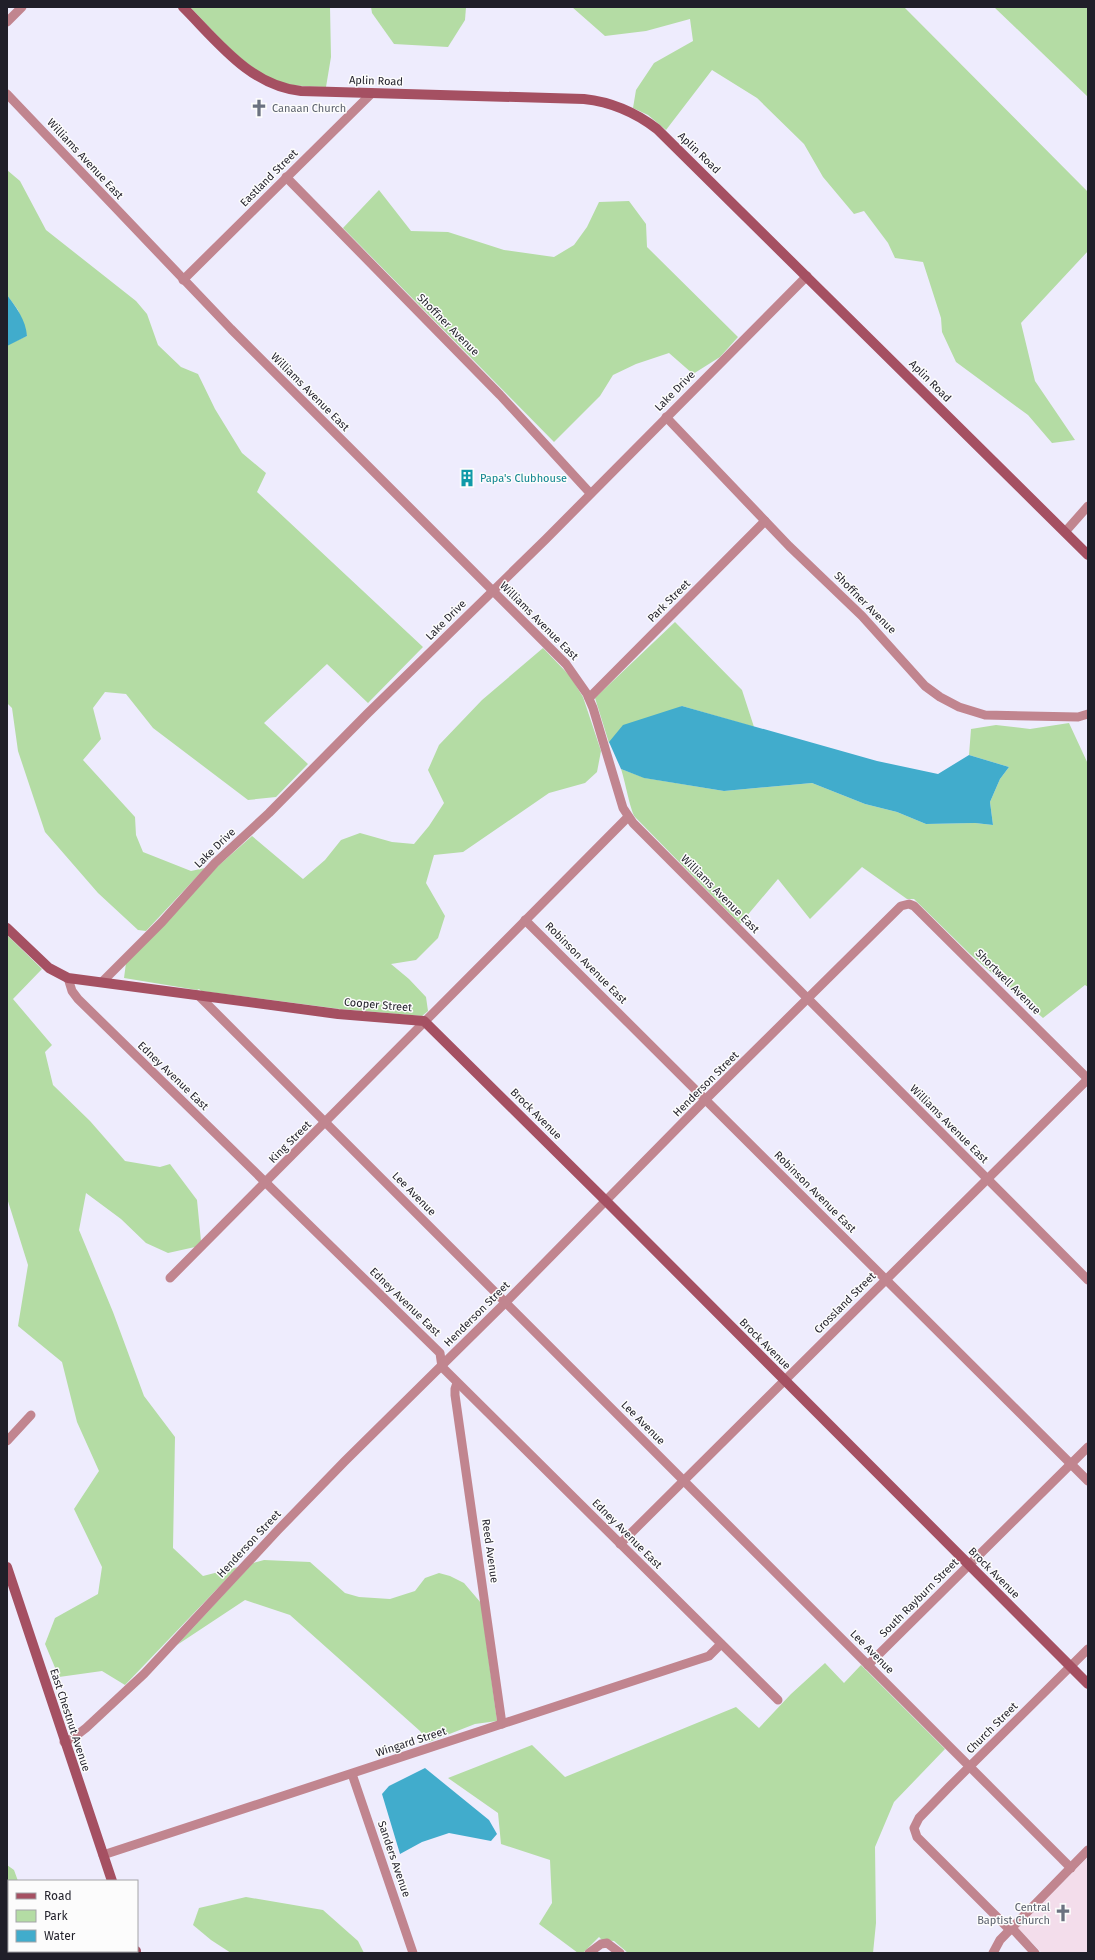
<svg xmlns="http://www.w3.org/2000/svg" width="1095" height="1960" font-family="'Fira Sans',sans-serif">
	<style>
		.commercial { fill: #f3ddeb }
		.green { fill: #b4dca4 }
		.water { fill: #41accc }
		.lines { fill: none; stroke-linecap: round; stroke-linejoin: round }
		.street { stroke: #c1858f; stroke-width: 9 }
		.secondary { stroke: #a55062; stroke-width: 10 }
		.labels { text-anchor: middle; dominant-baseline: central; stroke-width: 3; stroke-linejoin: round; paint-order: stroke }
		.street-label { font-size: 11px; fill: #201f29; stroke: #fcfcfc }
		.worship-label { font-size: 11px; fill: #5b616d; stroke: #fcfcfc; text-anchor: start }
		.culture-label { font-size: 11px; fill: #0d838f; stroke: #fcfcfc; text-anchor: start }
	</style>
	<rect width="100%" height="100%" fill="#eeecfd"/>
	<polygon class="commercial" points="1088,1857 1088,1953 1042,1953 1018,1928"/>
	<g class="green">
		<path d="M 190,7 L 330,7 L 331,57 L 326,87 C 311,86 295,87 280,82 C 246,71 215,32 190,7 Z"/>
		<polygon points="371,7 466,7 465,20 448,47 394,44 372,13"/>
		<polygon points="572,7 904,7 1088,192 1088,251 1021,323 1035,381 1075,440 1052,443 1028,415 956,362 942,332 941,318 923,262 895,258 888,243 864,211 854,214 823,177 804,144 757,98 712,70 666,130 648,115 633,108 636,90 654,63 693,41 690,19 646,31 605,36"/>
		<polygon points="994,7 1088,7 1088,97"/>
		<polygon points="7,170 20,181 46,230 136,301 147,314 158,345 181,367 198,374 215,409 242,453 266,473 257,492 423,647 368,703 327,664 264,723 308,764 276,797 248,800 153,728 126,694 105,692 93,708 101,739 83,760 135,817 136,835 143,852 191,871 205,868 146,931 138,930 98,893 45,832 18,751 12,708 7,703 7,345 27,336 18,310 7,295"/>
		<polygon points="379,190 411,231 448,232 504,250 554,257 574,245 587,227 599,202 629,201 646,224 647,247 738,337 720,357 693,374 669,353 636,364 613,375 600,396 554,442 343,228"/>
		<polygon points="675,622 742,690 754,727 682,706 609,743 595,698"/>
		<polygon points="543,648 570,676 583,697 601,751 597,772 585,783 549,793 463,852 434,855 426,883 445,916 438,938 416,960 391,964 409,979 426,997 428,1011 422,1016 340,1009 201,991 199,989 197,990 124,978 126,963 218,866 252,836 303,879 325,860 341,840 360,833 392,842 414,844 429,826 444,803 428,770 439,745 482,700"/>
		<path d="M 1069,723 L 1088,764 L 1088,987 L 1085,985 L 1043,1018 L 970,954 L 914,899 L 907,899 L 862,867 L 810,919 L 778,879 L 740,924 L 635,817 C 630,810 625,780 621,769 L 645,778 L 724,791 L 812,783 L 865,804 L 897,812 L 926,824 L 975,823 L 993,825 L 990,802 L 1000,779 L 1009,767 L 969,755 L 971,729 L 996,725 L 1030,729 Z"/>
		<polygon points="7,935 42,969 13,999 52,1045 45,1052 53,1085 90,1121 125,1161 160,1167 170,1164 197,1200 201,1241 195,1247 168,1253 146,1243 121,1219 86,1193 79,1230 113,1312 144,1396 175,1437 173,1548 203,1576 238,1567 125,1685 102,1671 59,1677 45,1644 55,1618 98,1594 102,1567 74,1509 99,1471 77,1422 62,1362 18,1326 28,1265 7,1198"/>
		<polygon points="264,1560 310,1562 345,1593 359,1597 390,1599 415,1591 425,1578 439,1573 450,1576 464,1583 481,1603 497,1721 475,1724 429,1742 420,1731 290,1615 245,1600 177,1645 253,1563"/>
		<polygon points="825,1663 844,1683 861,1665 945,1749 894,1802 875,1847 876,1923 873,1953 628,1953 614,1941 602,1940 599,1937 583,1953 578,1953 539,1924 552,1903 550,1860 501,1844 498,1813 448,1778 532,1745 565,1777 736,1707 759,1728 791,1694"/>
		<polygon points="7,1865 14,1870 18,1881 9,1881 9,1951 50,1951 51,1953 7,1953"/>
		<polygon points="246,1897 323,1910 358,1941 364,1953 231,1953 211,1940 193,1925 199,1908"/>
	</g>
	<g class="water">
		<path d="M 7,295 C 16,307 26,320 27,336 L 7,346 Z"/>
		<polygon points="682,706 877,761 938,774 969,755 1009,767 1000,779 990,802 993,825 975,823 926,824 897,812 865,804 812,783 724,791 644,778 621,769 609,742 623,725"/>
		<polygon points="425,1768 489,1820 497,1834 491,1841 449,1833 422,1842 400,1854 382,1794 389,1786"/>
	</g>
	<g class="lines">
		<g class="street">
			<polyline points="7,22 22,7"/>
			<polyline points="7,94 231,329 566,664 587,694 593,708 623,808 633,823 1088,1280"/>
			<polyline points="286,177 500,395 590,493"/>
			<polyline points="183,280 372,93"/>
			<polyline points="666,417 789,546 862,616 925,686 940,697 959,707 985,715 1078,717 1088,714"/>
			<polyline points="1065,532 1088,506"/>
			<polyline points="589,698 765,521"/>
			<polyline points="525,920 1088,1481"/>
			<polyline points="68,978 72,991 78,999 440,1353 442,1367 778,1700"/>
			<polyline points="102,982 162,922 215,863 269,813 367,714 546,539 807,276"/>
			<polyline points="198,995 1071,1868"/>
			<polyline points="170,1278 628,817"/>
			<polyline points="457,1383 455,1389 455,1395 502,1724"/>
			<polyline points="7,1441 31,1415"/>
			<polyline points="620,1544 1088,1079"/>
			<polyline points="868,1665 1088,1447"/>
			<polyline points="64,1742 73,1738 86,1728 144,1674 278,1530 345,1461 506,1302 705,1100 901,906 909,904 914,906 1088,1079"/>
			<polyline points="352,1774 413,1953"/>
			<polyline points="103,1855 709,1656 721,1644"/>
			<polyline points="1012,1928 1035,1953"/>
			<polyline points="1010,1930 917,1837 914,1828 919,1818 950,1786 1088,1649"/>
			<polyline points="589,1953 601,1944 607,1943 620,1953"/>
			<polyline points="993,1953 1000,1940 1088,1850"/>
		</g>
		<g class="secondary">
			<path d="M 183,7 C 217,41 250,86 301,91 L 584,99 C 612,102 635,112 657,129 L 1088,555"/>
			<polyline points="7,928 49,968 68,978 338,1014 424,1021 606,1201 1088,1684"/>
			<polyline points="7,1567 112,1881"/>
			<polyline points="136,1951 136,1953"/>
		</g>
	</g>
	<defs>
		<g id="church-bare" transform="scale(1.38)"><path d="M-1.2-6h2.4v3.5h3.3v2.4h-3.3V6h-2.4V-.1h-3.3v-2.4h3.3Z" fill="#6b7280" stroke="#fcfcfc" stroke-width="2.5" paint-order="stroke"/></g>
		<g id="building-bare" transform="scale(1.38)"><path d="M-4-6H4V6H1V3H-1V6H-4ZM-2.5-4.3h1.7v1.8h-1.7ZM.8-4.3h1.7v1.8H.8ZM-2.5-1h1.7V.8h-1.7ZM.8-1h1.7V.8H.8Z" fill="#0f9aa8" stroke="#fcfcfc" stroke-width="2.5" paint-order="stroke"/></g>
	</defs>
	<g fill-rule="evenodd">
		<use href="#church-bare" x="259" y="108"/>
		<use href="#building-bare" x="467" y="478"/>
		<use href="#church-bare" x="1063" y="1913"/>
	</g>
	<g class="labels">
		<g class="street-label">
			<text transform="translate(376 81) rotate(2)">Aplin Road</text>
			<text transform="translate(699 153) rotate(44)">Aplin Road</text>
			<text transform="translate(85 159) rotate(47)">Williams Avenue East</text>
			<text transform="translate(269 178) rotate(-45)">Eastland Street</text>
			<text transform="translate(448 325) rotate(45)">Shoffner Avenue</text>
			<text transform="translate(930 381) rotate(45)">Aplin Road</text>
			<text transform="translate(675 391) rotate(-45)">Lake Drive</text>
			<text transform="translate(310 392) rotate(45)">Williams Avenue East</text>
			<text transform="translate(669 601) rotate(-45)">Park Street</text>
			<text transform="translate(865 603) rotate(45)">Shoffner Avenue</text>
			<text transform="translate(446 620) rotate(-45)">Lake Drive</text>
			<text transform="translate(539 621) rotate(45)">Williams Avenue East</text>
			<text transform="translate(215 848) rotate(-44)">Lake Drive</text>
			<text transform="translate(720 894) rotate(45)">Williams Avenue East</text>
			<text transform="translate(586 963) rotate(45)">Robinson Avenue East</text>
			<text transform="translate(1008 982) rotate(45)">Shortwell Avenue</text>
			<text transform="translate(378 1005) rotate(5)">Cooper Street</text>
			<text transform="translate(173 1076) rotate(44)">Edney Avenue East</text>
			<text transform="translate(706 1084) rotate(-45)">Henderson Street</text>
			<text transform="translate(536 1114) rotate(45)">Brock Avenue</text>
			<text transform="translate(949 1124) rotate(45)">Williams Avenue East</text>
			<text transform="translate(290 1142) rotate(-45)">King Street</text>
			<text transform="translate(815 1192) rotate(45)">Robinson Avenue East</text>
			<text transform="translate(414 1194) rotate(45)">Lee Avenue</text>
			<text transform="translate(405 1302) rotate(44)">Edney Avenue East</text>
			<text transform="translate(845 1303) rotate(-45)">Crossland Street</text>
			<text transform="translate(477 1314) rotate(-45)">Henderson Street</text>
			<text transform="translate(765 1344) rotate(45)">Brock Avenue</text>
			<text transform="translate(643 1423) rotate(45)">Lee Avenue</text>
			<text transform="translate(627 1534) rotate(45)">Edney Avenue East</text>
			<text transform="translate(249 1544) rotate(-47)">Henderson Street</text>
			<text transform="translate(490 1551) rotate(82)">Reed Avenue</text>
			<text transform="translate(994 1573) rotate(45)">Brock Avenue</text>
			<text transform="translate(919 1598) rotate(-45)">South Rayburn Street</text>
			<text transform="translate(872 1652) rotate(45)">Lee Avenue</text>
			<text transform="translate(70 1720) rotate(72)">East Chestnut Avenue</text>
			<text transform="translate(992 1728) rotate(-45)">Church Street</text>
			<text transform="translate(411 1742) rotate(-18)">Wingard Street</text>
			<text transform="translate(394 1859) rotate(71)">Sanders Avenue</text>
		</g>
		<g class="worship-label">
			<text x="272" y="108">Canaan Church</text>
			<text x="1050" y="1907" text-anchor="end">Central<tspan x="1050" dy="13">Baptist Church</tspan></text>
		</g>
		<g class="culture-label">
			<text x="480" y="478">Papa's Clubhouse</text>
		</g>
	</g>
	<rect width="1095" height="1960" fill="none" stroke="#201f29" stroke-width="16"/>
	<rect x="8" y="1880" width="130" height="72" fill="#fcfcfc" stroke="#a4a4a8"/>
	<rect x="16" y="1893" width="20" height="6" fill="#a55062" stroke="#a4a4a8"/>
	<text x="44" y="1900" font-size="12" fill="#201f29">Road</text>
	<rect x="16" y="1910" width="20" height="12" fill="#b4dca4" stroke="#a4a4a8"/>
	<text x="44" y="1920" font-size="12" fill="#201f29">Park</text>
	<rect x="16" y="1930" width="20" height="12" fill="#41accc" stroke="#a4a4a8"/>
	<text x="44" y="1940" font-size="12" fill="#201f29">Water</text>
</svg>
